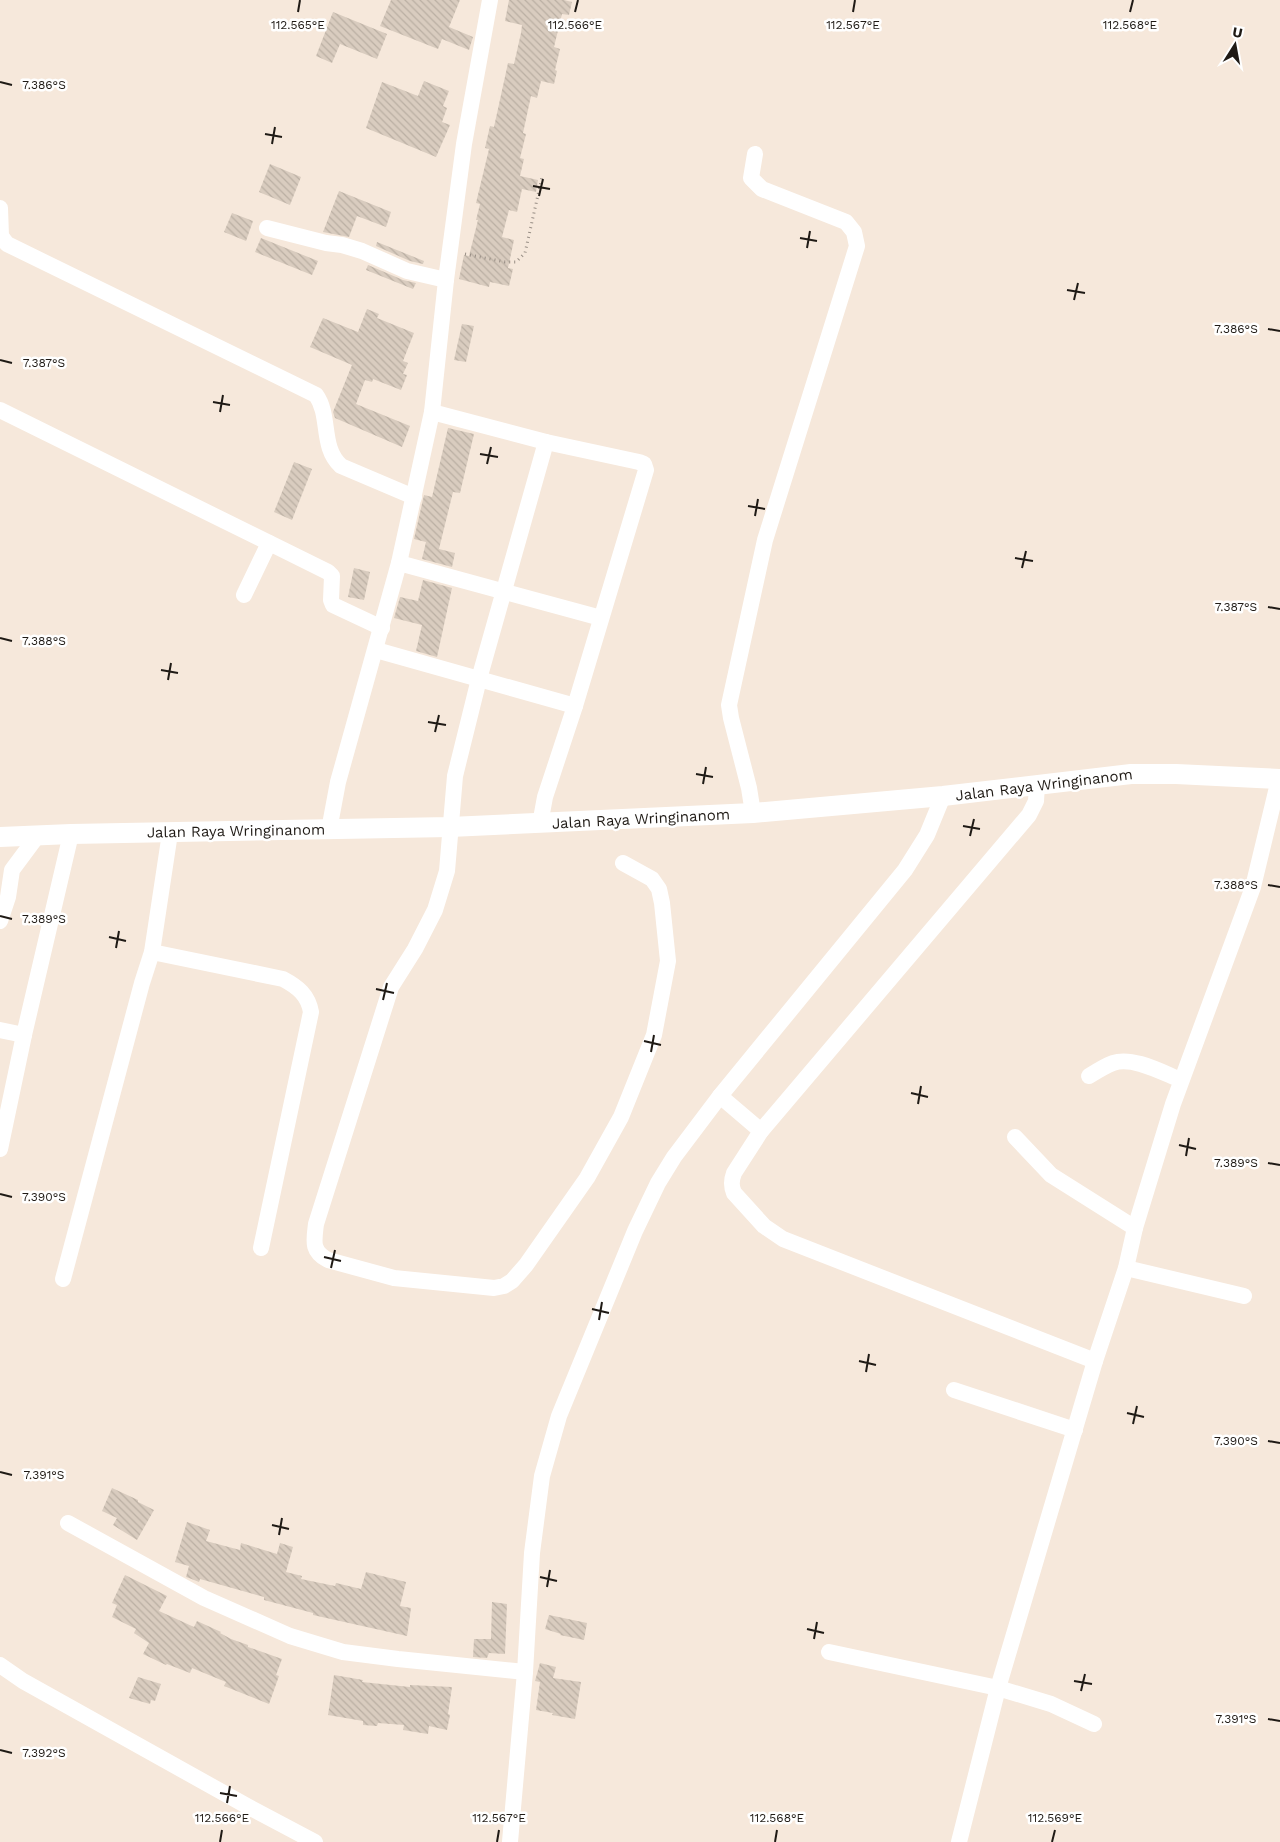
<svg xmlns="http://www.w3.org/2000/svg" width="1280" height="1842" font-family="'Work Sans',sans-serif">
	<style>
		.building { fill: url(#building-back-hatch) }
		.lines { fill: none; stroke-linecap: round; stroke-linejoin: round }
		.path { stroke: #988e85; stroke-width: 3; stroke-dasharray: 1 4; stroke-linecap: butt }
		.minor { stroke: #fff; stroke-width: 16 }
		.major { stroke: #fff; stroke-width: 20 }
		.ticks { fill: none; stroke: #1f1a15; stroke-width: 2 }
		.labels { text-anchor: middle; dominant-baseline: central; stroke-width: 5; stroke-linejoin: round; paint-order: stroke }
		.street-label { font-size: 15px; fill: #1f1a15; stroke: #fff }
		.ticks-label { font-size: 12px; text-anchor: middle; fill: #1f1a15; stroke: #fff; stroke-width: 5; stroke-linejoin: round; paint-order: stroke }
	</style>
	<defs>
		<pattern id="building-back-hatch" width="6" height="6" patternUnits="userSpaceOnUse" patternTransform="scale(1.25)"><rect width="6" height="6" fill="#d9ccbf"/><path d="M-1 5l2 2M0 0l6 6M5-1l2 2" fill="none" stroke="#baafa3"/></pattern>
	</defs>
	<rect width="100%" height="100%" fill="#f6e8db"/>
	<g class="building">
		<polygon points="391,0 460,0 449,27 473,37 469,50 442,39 438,49 380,26"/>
		<polygon points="509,0 564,0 572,2 569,15 562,14 554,47 560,49 555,70 557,71 554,84 541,81 537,98 531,96 523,133 526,134 520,158 524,159 520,176 538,180 536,192 522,189 517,212 509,210 502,237 514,240 508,268 513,269 509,286 490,282 489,287 459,279 464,255 469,256 478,220 476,220 480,204 476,203 489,149 485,148 490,126 494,127 508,63 514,64 521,33 522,25 505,21"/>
		<polygon points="333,12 387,34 377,59 340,44 332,63 316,56"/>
		<polygon points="424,81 449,91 443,106 447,108 442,122 450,125 436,157 366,128 382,82 418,96"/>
		<polygon points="270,164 301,177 290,205 259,192"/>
		<polygon points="339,191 391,212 386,227 357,216 349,237 323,232"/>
		<polygon points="232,213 253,221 246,241 224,232"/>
		<polygon points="261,238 318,261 312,275 255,252"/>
		<polygon points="377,242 424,261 423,264 410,261 376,246"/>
		<polygon points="368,265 403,280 416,283 413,289 366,270"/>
		<polygon points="367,309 379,314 377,318 414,333 403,361 408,363 403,374 407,375 401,390 373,379 372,382 365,380 356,404 410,426 402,447 335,418 333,412 352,365 310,347 323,318 358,332"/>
		<polygon points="462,324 474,326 466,362 454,360"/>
		<polygon points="448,428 474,434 460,493 453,492 439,549 455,553 452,567 422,559 426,542 414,539 424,495 432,497"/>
		<polygon points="294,462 312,469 292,520 274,512"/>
		<polygon points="354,568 370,572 364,600 348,597"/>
		<polygon points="423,580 452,588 437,657 416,651 422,625 394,618 400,597 418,601"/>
		<polygon points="112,1488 138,1500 138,1502 154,1510 137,1540 113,1525 117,1518 102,1511"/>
		<polygon points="187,1522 210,1530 206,1541 240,1550 241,1543 277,1554 280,1543 293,1547 286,1572 302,1576 301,1579 335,1586 336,1583 361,1589 366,1572 406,1582 400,1606 411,1608 407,1636 313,1615 313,1613 264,1600 264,1597 225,1586 200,1579 199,1582 189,1578 186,1577 189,1566 175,1562"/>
		<polygon points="125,1575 167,1596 159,1611 194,1627 197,1621 221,1632 220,1633 231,1639 248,1645 248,1647 282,1659 276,1675 279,1676 269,1704 224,1686 226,1682 192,1668 190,1673 167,1664 166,1665 143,1654 149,1643 134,1633 136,1629 112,1617 117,1605 112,1603"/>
		<polygon points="492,1602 507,1604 505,1654 489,1653 487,1658 473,1657 474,1639 491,1639"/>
		<polygon points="549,1615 587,1623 584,1640 560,1635 561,1634 545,1629"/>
		<polygon points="540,1663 556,1667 553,1678 581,1682 575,1719 552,1715 553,1713 536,1710 540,1682 535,1681"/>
		<polygon points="334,1675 363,1680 362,1682 410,1687 410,1685 452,1687 448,1714 450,1715 447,1730 429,1726 428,1734 403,1730 404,1725 378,1723 377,1726 363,1725 363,1721 328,1715"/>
		<polygon points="138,1677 161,1684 155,1701 151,1700 150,1704 129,1698"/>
	</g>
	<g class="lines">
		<polyline class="path" points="465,254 505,262 516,262 525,253 542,177"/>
		<g class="minor">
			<path d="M 0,208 L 1,236 L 7,244 L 316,395 C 331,416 320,447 341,466 L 414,497"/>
			<polyline points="267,228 326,243 342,245 362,251 407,271 446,280"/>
			<polyline points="0,410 328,572 332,576 331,600 333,605 382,628"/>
			<polyline points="432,412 546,442 639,462 644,464 646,470 575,706 545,797 540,824"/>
			<path d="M 546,442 L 479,679 L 455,776 L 447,871 L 435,910 L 415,949 L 391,987 L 316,1224 C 314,1241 311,1251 328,1260 L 394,1278 L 494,1288 L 504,1286 L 512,1281 L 526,1265 L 587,1178 L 621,1117 L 654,1035 L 668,961 L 662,903 L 659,889 L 652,879 L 623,863"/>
			<polyline points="399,563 601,618"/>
			<polyline points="244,595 269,543"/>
			<polyline points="376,650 575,706"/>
			<path d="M 1037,785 L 1036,801 L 1029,815 L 761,1131 L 734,1173 C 731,1181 731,1186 734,1193 L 764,1226 L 783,1239 L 1095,1361"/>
			<polyline points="753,813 749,788 731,718 729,705 765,540 857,246 854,232 846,222 762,189 751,178 755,154"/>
			<polyline points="329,830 338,782 399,563 432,412 446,280 464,144 490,0"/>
			<polyline points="0,921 8,897 12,870 38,835"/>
			<path d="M 152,952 L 283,979 C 298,987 308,995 311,1012 L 261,1248"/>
			<polyline points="0,1030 24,1035"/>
			<path d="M 1089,1076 C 1097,1071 1105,1066 1113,1063 C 1133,1056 1163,1073 1181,1080"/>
			<polyline points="720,1096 761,1131"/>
			<polyline points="1015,1137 1051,1175 1135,1228"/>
			<polyline points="0,1149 24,1035 71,834"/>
			<polyline points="1126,1268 1244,1296"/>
			<polyline points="63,1279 142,983 152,952 170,833"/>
			<polyline points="954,1390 1075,1430"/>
			<polyline points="68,1523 204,1598 290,1636 343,1652 398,1659 525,1672"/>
			<polyline points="829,1652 998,1688 1051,1704 1094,1724"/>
			<polyline points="0,1665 23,1681 247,1806 315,1842"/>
			<polyline points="510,1842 525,1672 532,1553 542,1476 559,1416 635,1231 658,1183 674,1157 720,1096 905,870 927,835 943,796"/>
			<polyline points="959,1842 998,1688 1095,1361 1126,1268 1135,1228 1173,1104 1253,887 1279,779"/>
		</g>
		<polyline class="major" points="0,837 71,834 450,827 753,813 943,796 1131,774 1176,774 1280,779"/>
	</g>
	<path class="ticks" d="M 298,12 L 300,0M 575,12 L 578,0M 853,12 L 855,0M 1130,12 L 1133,0M 0,82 L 12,85M 265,134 L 282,137M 272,144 L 275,127M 533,186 L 550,189M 539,196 L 543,179M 800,238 L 817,241M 807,248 L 810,231M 1067,290 L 1085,293M 1074,300 L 1078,283M 1268,329 L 1280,331M 0,360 L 12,363M 213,402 L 230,405M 220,412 L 223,395M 480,454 L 498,457M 487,464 L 491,447M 748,506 L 765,509M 755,516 L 758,499M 1015,558 L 1033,561M 1022,568 L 1026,551M 1268,607 L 1280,609M 0,638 L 12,641M 161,670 L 178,673M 168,680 L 171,663M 428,722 L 446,725M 435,732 L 439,715M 696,774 L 713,777M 703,784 L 706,767M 963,826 L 980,829M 970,836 L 974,819M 1268,885 L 1280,887M 0,916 L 12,919M 109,937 L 126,941M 116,948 L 119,931M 376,989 L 394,993M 383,1000 L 387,983M 644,1041 L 661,1045M 651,1052 L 654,1035M 911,1093 L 928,1097M 918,1104 L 921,1086M 1179,1145 L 1196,1149M 1186,1156 L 1189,1138M 1268,1163 L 1280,1165M 0,1194 L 12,1197M 324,1257 L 341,1261M 331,1268 L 335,1250M 592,1309 L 609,1313M 599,1320 L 602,1302M 859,1361 L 876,1365M 866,1372 L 869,1354M 1127,1413 L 1144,1417M 1133,1424 L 1137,1406M 1268,1441 L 1280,1443M 0,1472 L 12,1475M 272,1525 L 289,1529M 279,1535 L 282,1518M 540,1577 L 557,1581M 547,1587 L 550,1570M 807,1629 L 824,1633M 814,1639 L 817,1622M 1074,1681 L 1092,1684M 1081,1691 L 1085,1674M 1268,1719 L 1280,1721M 0,1750 L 12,1753M 220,1793 L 237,1796M 227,1803 L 230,1786M 220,1842 L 222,1830M 497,1842 L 499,1830M 775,1842 L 777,1830M 1052,1842 L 1055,1830"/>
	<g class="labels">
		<g class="street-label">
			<text transform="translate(1044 785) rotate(-7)">Jalan Raya Wringinanom</text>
			<text transform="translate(641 819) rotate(-3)">Jalan Raya Wringinanom</text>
			<text transform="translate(236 831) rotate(-1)">Jalan Raya Wringinanom</text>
		</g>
	</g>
	<g class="ticks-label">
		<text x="575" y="29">112.566°E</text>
		<text x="853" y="29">112.567°E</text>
		<text x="1130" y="29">112.568°E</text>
		<text x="298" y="29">112.565°E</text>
		<text x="44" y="89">7.386°S</text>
		<text x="1236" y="333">7.386°S</text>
		<text x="44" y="367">7.387°S</text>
		<text x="1236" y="611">7.387°S</text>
		<text x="44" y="645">7.388°S</text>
		<text x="1236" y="889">7.388°S</text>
		<text x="44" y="923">7.389°S</text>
		<text x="1236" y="1167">7.389°S</text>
		<text x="44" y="1201">7.390°S</text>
		<text x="1236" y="1445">7.390°S</text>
		<text x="44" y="1479">7.391°S</text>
		<text x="1236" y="1723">7.391°S</text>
		<text x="44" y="1757">7.392°S</text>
		<text x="222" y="1822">112.566°E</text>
		<text x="499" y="1822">112.567°E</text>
		<text x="777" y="1822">112.568°E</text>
		<text x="1055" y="1822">112.569°E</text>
	</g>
	<g transform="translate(1235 45) rotate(11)" stroke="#ffffff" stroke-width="4" paint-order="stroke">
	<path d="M0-4L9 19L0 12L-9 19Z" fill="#1f1a15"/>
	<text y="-8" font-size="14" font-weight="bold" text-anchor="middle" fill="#1f1a15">U</text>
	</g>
</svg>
